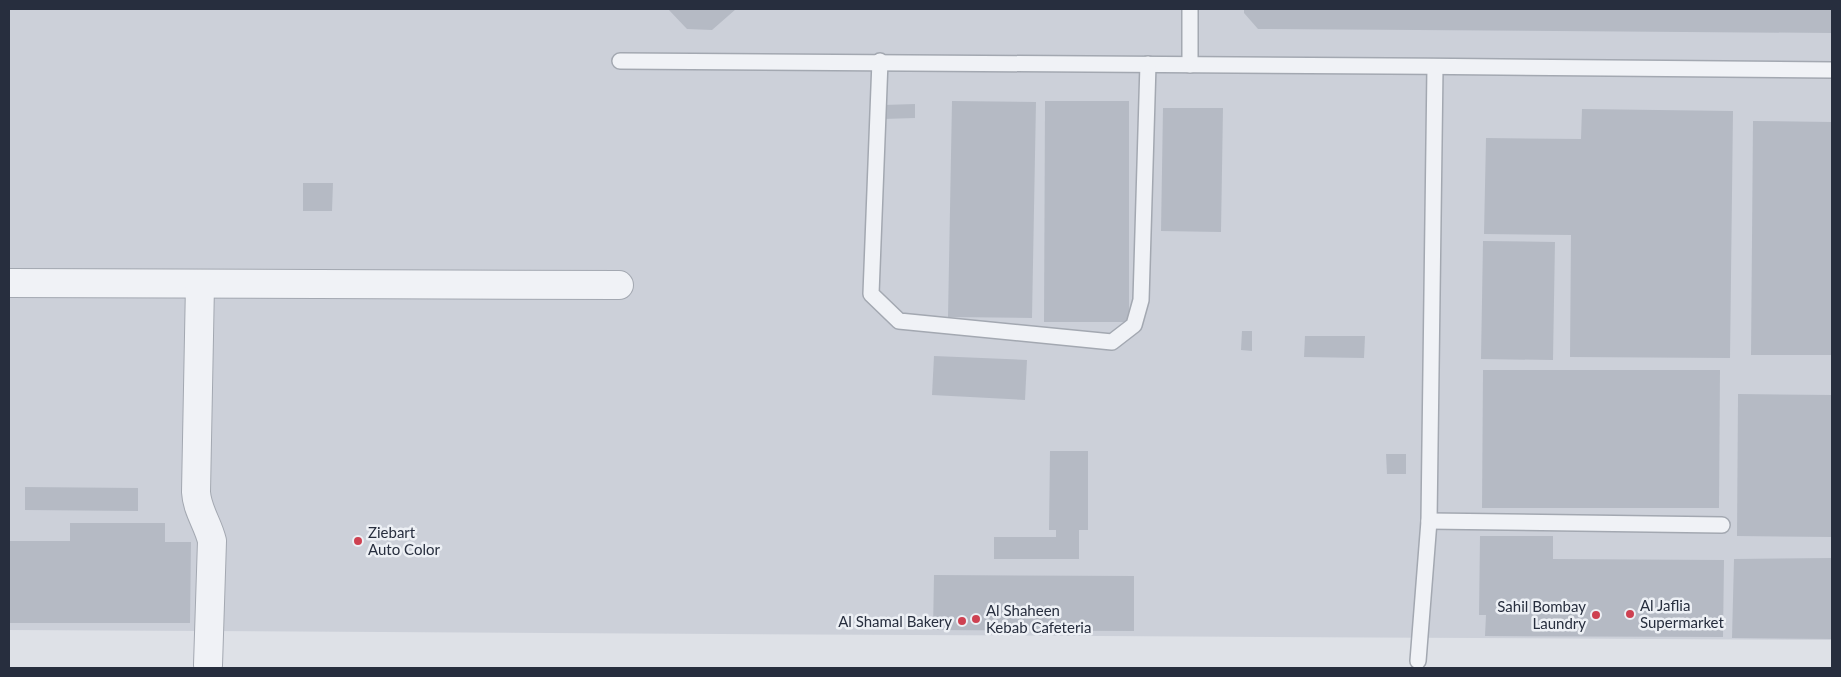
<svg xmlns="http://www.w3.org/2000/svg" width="1841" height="677" font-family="Lato,sans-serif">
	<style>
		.built { fill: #ccd0d9 }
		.building { fill: #b5bac4 }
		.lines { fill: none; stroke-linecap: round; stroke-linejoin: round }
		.service-casing { stroke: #a3a8b1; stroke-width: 18 }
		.minor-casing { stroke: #a3a8b1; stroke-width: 30 }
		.service { stroke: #f0f2f6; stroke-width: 15 }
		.minor { stroke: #f0f2f6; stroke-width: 28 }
		.poi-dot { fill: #ce4151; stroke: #edf0f5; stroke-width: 2 }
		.labels { text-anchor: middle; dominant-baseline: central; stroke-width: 5; stroke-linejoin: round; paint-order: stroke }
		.poi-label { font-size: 15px; fill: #272e3e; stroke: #edf0f5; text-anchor: start }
	</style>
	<rect width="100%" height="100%" fill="#dee1e7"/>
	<polygon class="built" points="9,9 1832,9 1832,640 9,630"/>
	<g class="building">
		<polygon points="668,9 736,9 712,30 687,29"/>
		<polygon points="1244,9 1832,9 1832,33 1258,29 1244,13"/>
		<polygon points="952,101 1036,102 1032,318 948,317"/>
		<polygon points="1045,101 1129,101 1129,322 1044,322"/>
		<polygon points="915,104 915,118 883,119 883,105"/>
		<polygon points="1163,108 1223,108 1221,232 1161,231"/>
		<polygon points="1582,109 1733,111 1730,358 1570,357 1571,235 1484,234 1486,138 1581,139"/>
		<polygon points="1753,121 1832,122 1832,355 1751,355"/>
		<polygon points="303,183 333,183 332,211 303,211"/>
		<polygon points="1483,241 1555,242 1553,360 1481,359"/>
		<polygon points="1242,331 1252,331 1252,351 1241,350"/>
		<polygon points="1305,336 1365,336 1364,358 1304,357"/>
		<polygon points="934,356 1027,360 1025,400 932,395"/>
		<polygon points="1483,370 1720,370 1719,508 1482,508"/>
		<polygon points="1738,394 1832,395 1832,537 1737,536"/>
		<polygon points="1050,451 1088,451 1088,530 1079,530 1079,559 994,559 994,537 1056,537 1056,530 1049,530"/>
		<polygon points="1386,454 1406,454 1406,474 1387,474"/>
		<polygon points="25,487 138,488 138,511 25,510"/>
		<polygon points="70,523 165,523 165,542 191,542 190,623 9,623 9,541 70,541"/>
		<polygon points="1480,536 1553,536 1553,559 1724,560 1723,637 1485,636 1486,615 1479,615"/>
		<polygon points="1832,558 1832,639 1732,638 1734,559"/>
		<polygon points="934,575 1134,576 1134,631 933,630"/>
	</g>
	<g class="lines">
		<g class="service-casing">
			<g id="service">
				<path d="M 620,61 C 1024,61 1428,67 1832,70"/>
				<polyline points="880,61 871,294 899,321 1112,342 1134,325 1141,300 1148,64"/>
				<polyline points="1190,65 1190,9"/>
				<polyline points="1429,521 1722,525"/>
				<polyline points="1418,661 1429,521 1435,67"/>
			</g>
		</g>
		<g class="minor-casing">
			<g id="minor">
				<polyline points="9,283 619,285"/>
				<path d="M 200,284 L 196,492 C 197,510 208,524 212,541 L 208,665"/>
			</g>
		</g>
		<use href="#service" class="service"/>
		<use href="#minor" class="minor"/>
	</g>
	<g class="poi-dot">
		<circle cx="358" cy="541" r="5"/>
		<circle cx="1630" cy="614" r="5"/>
		<circle cx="1596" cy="615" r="5"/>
		<circle cx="976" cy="619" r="5"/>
		<circle cx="962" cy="621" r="5"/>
	</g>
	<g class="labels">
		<g class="poi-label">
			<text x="368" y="532">Ziebart<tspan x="368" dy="17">Auto Color</tspan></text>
			<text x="1640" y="605">Al Jaflia<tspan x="1640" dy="17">Supermarket</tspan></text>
			<text x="1586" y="606" text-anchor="end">Sahil Bombay<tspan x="1586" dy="17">Laundry</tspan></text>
			<text x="986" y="610">Al Shaheen<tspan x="986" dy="17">Kebab Cafeteria</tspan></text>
			<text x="952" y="621" text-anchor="end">Al Shamal Bakery</text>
		</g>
	</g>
	<rect width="1841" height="677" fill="none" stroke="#272e3e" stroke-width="20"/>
</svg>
